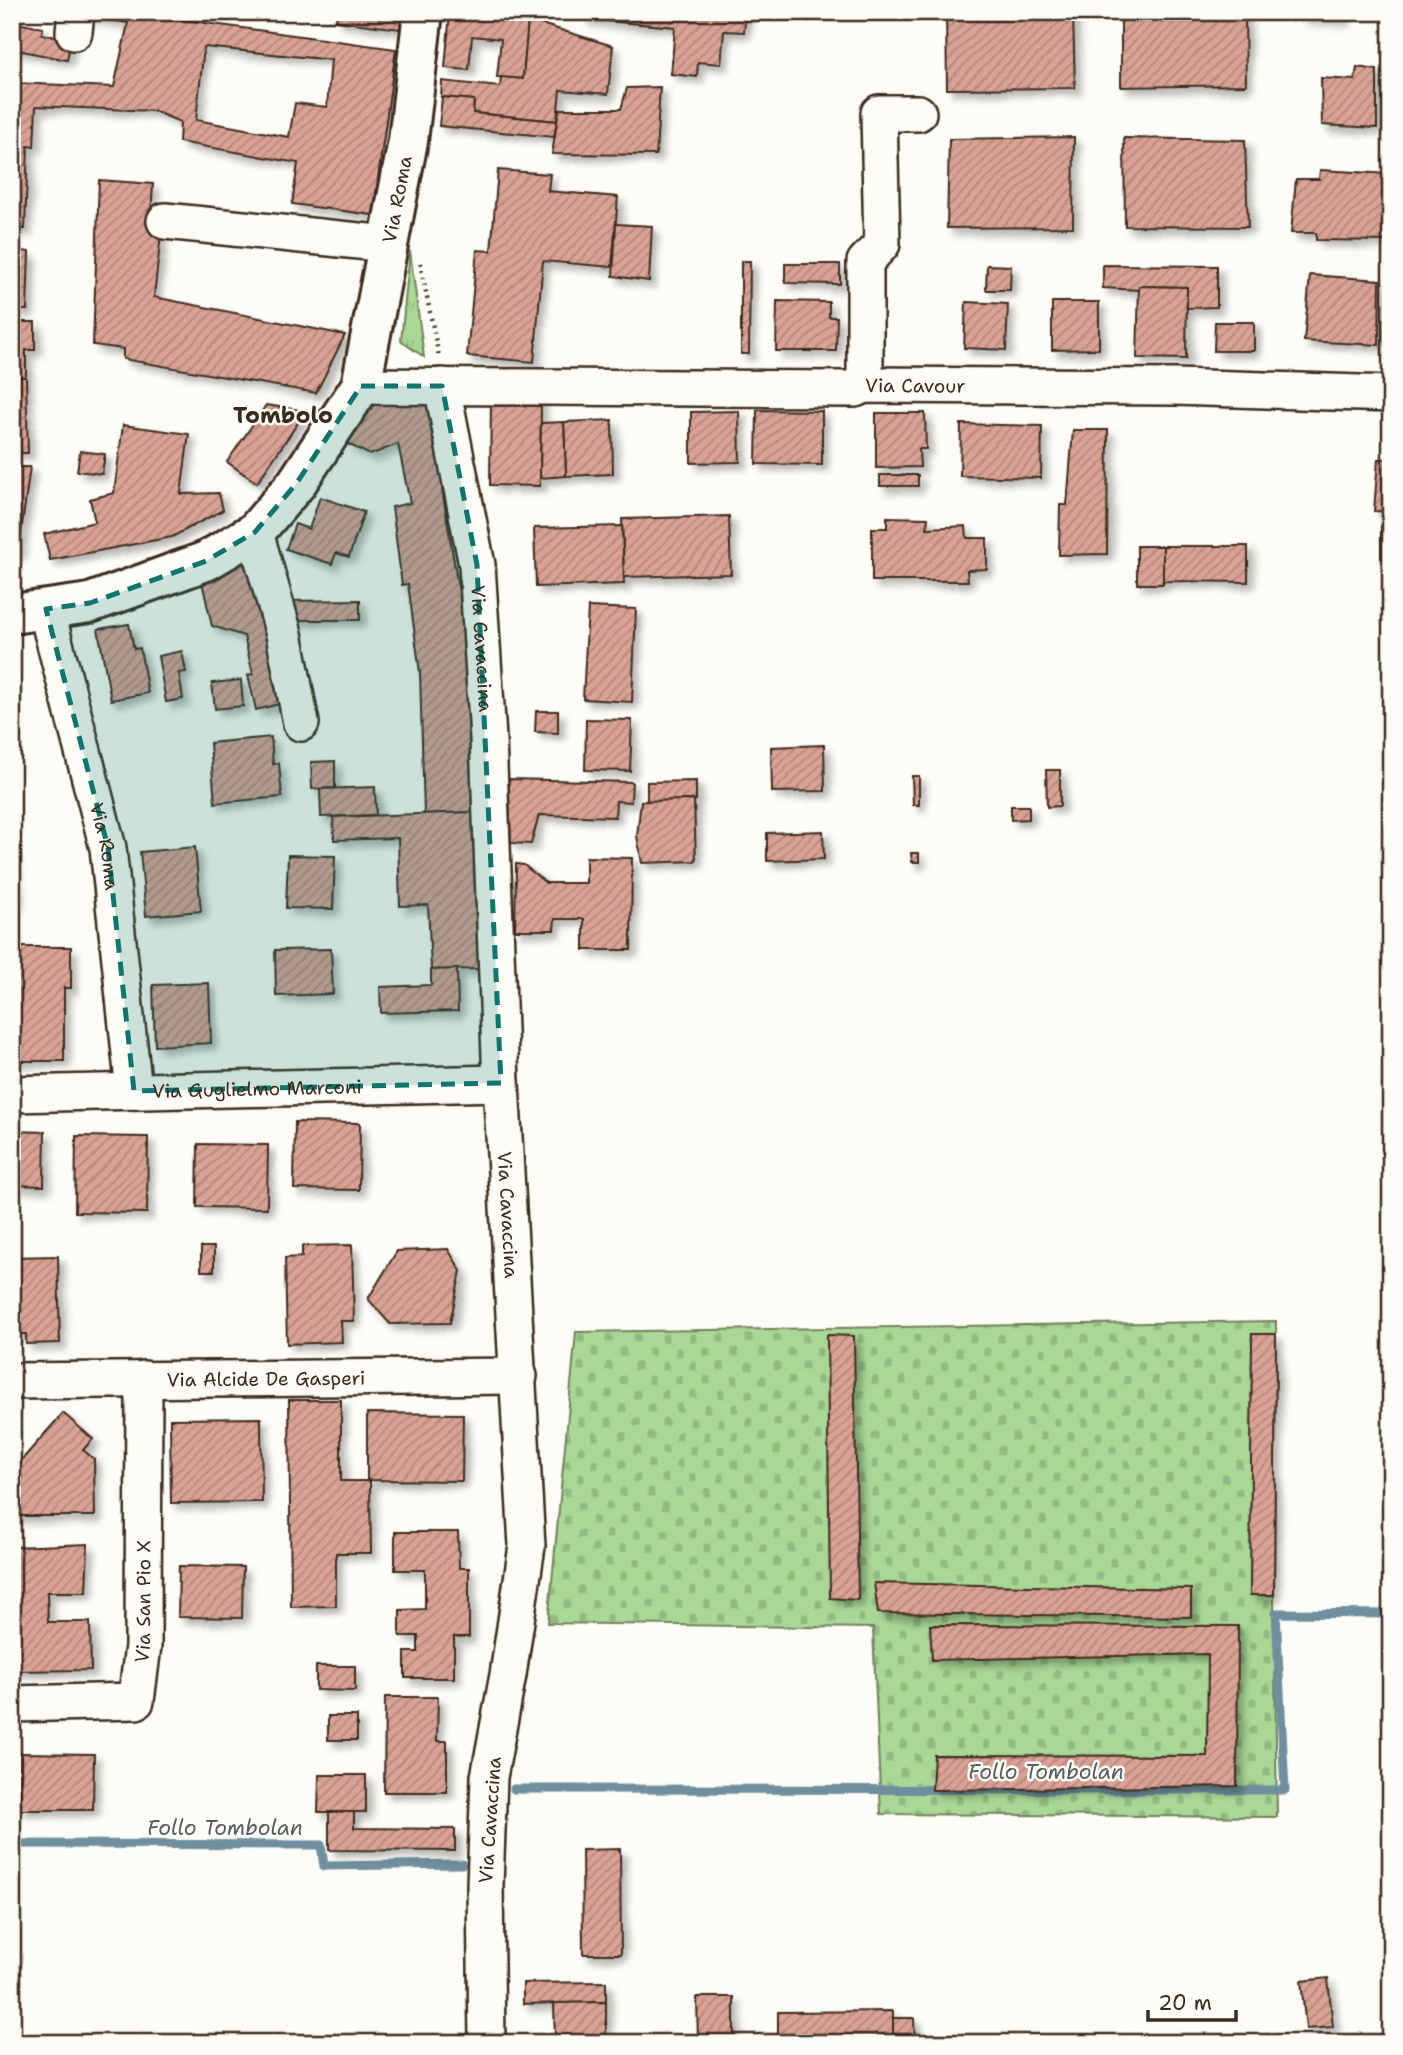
<svg xmlns="http://www.w3.org/2000/svg" width="1403" height="2055" font-family="'Shantell Sans',sans-serif">
	<style>
		.grass { fill: url(#grass-tufts); stroke: #72805a; stroke-width: 2 }
		.cemetery { fill: url(#cemetery-stones); stroke: #72805a; stroke-width: 2 }
		.lines { fill: none; stroke-linecap: round; stroke-linejoin: round }
		.stream { stroke: #6f8f9e; stroke-width: 9 }
		.building { fill: url(#building-hatch); stroke: #3b2a1e; stroke-width: 2; fill-rule: evenodd; filter: url(#shadow) }
		.minor-casing { stroke: #3b2a1e; stroke-width: 40 }
		.major-casing { stroke: #3b2a1e; stroke-width: 44 }
		.path { stroke: #3b2a1e; stroke-width: 4.5; stroke-dasharray: 2 5; stroke-linecap: butt }
		.minor { stroke: #fdfcf7; stroke-width: 35 }
		.major { stroke: #fdfcf7; stroke-width: 38 }
		.marked { fill: #0f766e; fill-opacity: 0.2; stroke: #0f766e; stroke-width: 5; stroke-dasharray: 14 9; stroke-linejoin: round }
		.labels { text-anchor: middle; dominant-baseline: central; stroke-width: 5; stroke-linejoin: round; paint-order: stroke }
		.street-label { font-size: 19px; fill: #3b2a1e; stroke: #fdfcf7 }
		.water-label { font-size: 21px; font-style: italic; fill: #555d5e; stroke: #fdfcf7 }
		.quarter-label { font-size: 23px; font-weight: bold; fill: #3b2a1e; stroke: #fdfcf7 }
	</style>
	<defs>
		<pattern id="grass-tufts" width="24" height="20" patternUnits="userSpaceOnUse" patternTransform="scale(1.75)"><rect width="24" height="20" fill="#a9d796"/><path d="M3 7l-1-3M5 7V3M7 7l1-3M15 17l-1-3M17 17v-4M19 17l1-3" fill="none" stroke="#92b981"/></pattern>
		<pattern id="cemetery-stones" width="16" height="16" patternUnits="userSpaceOnUse" patternTransform="scale(1.75)"><rect width="16" height="16" fill="#a9d796"/><path d="M2 7V4a2 2 0 0 1 4 0v3zM10 15v-3a2 2 0 0 1 4 0v3z" fill="#92b981"/></pattern>
		<pattern id="building-hatch" width="6" height="6" patternUnits="userSpaceOnUse" patternTransform="scale(1.75)"><rect width="6" height="6" fill="#daa295"/><path d="M-1 1l2-2M0 6l6-6M5 7l2-2" fill="none" stroke="#b28479"/></pattern>
		<filter id="shadow"><feDropShadow dx="6" dy="6" stdDeviation="3.5" flood-color="#0004"/></filter>
	</defs>
	<rect width="100%" height="100%" fill="#fdfcf7"/>
	<filter id="ink" filterUnits="userSpaceOnUse"><feTurbulence type="fractalNoise" baseFrequency=".0143" numOctaves="2"/><feDisplacementMap in="SourceGraphic" scale="14" xChannelSelector="R" yChannelSelector="G"/><feConvolveMatrix kernelMatrix="1 2 1 2 8 2 1 2 1" color-interpolation-filters="sRGB"/></filter>
	<g filter="url(#ink)">
		<polygon class="grass" points="410,251 424,357 401,341"/>
		<polygon class="cemetery" points="1276,1321 1274,1595 1277,1817 881,1814 873,1628 548,1623 576,1332"/>
		<g class="lines">
			<g class="stream">
				<polyline points="514,1789 1285,1790 1276,1613 1391,1614"/>
				<polyline points="12,1844 321,1845 324,1866 462,1864"/>
			</g>
		</g>
		<g class="building">
			<path d="M 85,12 L 177,12 L 176,19 L 396,49 L 373,215 L 292,204 L 298,163 L 179,142 L 180,122 L 154,111 L 36,106 L 34,147 L 28,146 L 25,229 L 12,229 L 12,83 L 114,87 L 128,23 L 85,16 ZM 204,47 L 331,60 L 327,107 L 295,103 L 289,137 L 196,120 Z"/>
			<polygon points="337,12 402,12 400,29 336,21"/>
			<polygon points="450,12 529,12 523,79 497,77 501,39 472,36 469,70 445,68"/>
			<polygon points="584,12 746,12 744,32 724,31 721,64 698,62 697,77 671,74 675,27 583,19"/>
			<polygon points="946,12 1073,12 1075,88 947,89"/>
			<polygon points="1121,12 1245,12 1246,85 1121,87"/>
			<polygon points="1302,12 1344,12 1344,19 1302,18"/>
			<polygon points="528,20 613,46 608,94 560,90 557,121 473,113 474,100 441,97 442,81 500,87 501,77 523,79"/>
			<polygon points="12,22 43,28 42,34 71,40 67,60 12,49"/>
			<polygon points="1357,67 1377,70 1377,128 1322,125 1321,78 1355,80"/>
			<polygon points="660,87 656,155 552,154 559,109 621,109 627,88"/>
			<polygon points="442,97 474,100 473,113 557,121 554,137 439,126"/>
			<polygon points="1074,137 1073,227 947,228 949,139"/>
			<polygon points="1124,138 1245,140 1248,227 1125,226"/>
			<polygon points="498,170 550,174 548,191 618,197 612,267 543,261 534,362 467,356 477,250 491,251"/>
			<polygon points="1320,170 1390,174 1391,219 1388,219 1386,241 1316,240 1316,233 1291,233 1296,179 1319,179"/>
			<polygon points="99,180 153,184 150,232 161,234 154,297 345,335 316,393 123,359 123,349 93,345"/>
			<polygon points="616,224 652,226 649,281 613,276"/>
			<polygon points="12,249 29,252 27,310 12,310"/>
			<polygon points="741,261 750,261 749,354 741,354"/>
			<polygon points="785,264 840,264 840,284 785,283"/>
			<polygon points="987,265 1011,266 1010,290 986,290"/>
			<polygon points="1103,265 1217,266 1217,307 1187,308 1187,287 1139,286 1139,290 1103,288"/>
			<polygon points="1310,275 1380,280 1379,345 1304,341"/>
			<polygon points="1139,286 1187,287 1186,359 1137,358"/>
			<polygon points="777,301 829,302 829,317 837,317 836,351 776,351"/>
			<polygon points="966,302 1008,304 1006,350 964,348"/>
			<polygon points="1052,302 1099,302 1099,349 1052,350"/>
			<polygon points="12,322 35,322 35,350 26,350 26,377 12,377"/>
			<polygon points="1215,322 1254,322 1254,351 1214,351"/>
			<polygon points="12,377 26,377 28,453 12,453"/>
			<polygon points="429,392 448,487 442,489 463,617 475,812 424,814 420,673 408,584 402,585 392,507 410,503 398,444 370,455 348,444 375,393"/>
			<polygon points="491,398 541,399 540,486 490,485"/>
			<polygon points="266,405 306,411 257,483 227,462"/>
			<polygon points="757,410 822,411 822,465 756,464"/>
			<polygon points="739,411 740,462 691,463 691,412"/>
			<polygon points="876,413 925,413 926,449 919,449 920,467 876,468"/>
			<polygon points="612,420 613,474 566,476 564,422"/>
			<polygon points="564,422 566,476 540,478 541,423"/>
			<polygon points="961,424 1042,426 1041,478 960,476"/>
			<polygon points="123,425 189,434 181,494 219,493 223,510 172,537 50,560 44,534 95,522 90,499 114,493"/>
			<polygon points="1073,430 1108,430 1107,554 1059,555 1060,505 1067,505"/>
			<polygon points="80,451 105,454 102,474 77,471"/>
			<polygon points="1378,459 1391,459 1391,512 1374,511"/>
			<polygon points="12,467 30,467 18,555 12,554"/>
			<rect x="880" y="475" width="38" height="11"/>
			<polygon points="320,497 364,512 349,557 336,553 332,564 286,549 295,524 309,529"/>
			<polygon points="729,516 731,574 624,577 622,519"/>
			<polygon points="887,517 928,518 927,528 966,526 967,538 987,538 987,569 967,570 968,581 872,581 872,528 887,528"/>
			<polygon points="1391,524 1391,558 1381,558 1381,526"/>
			<polygon points="622,526 624,584 536,587 534,528"/>
			<rect x="1137" y="546" width="26" height="38"/>
			<polygon points="1163,546 1248,546 1248,582 1163,581"/>
			<polygon points="252,556 253,583 260,616 269,614 277,670 279,704 256,710 248,675 253,674 244,636 212,626 199,569"/>
			<polygon points="360,600 360,620 288,620 287,601"/>
			<polygon points="588,607 636,609 632,702 583,699"/>
			<polygon points="129,624 134,649 140,648 148,693 111,700 98,629"/>
			<polygon points="182,651 186,672 179,673 183,699 166,702 158,656"/>
			<polygon points="241,680 243,706 215,709 212,683"/>
			<polygon points="536,711 558,711 558,733 535,732"/>
			<polygon points="586,719 632,720 630,771 585,770"/>
			<polygon points="271,737 273,764 279,763 282,797 215,803 210,743"/>
			<polygon points="824,745 825,791 772,792 771,747"/>
			<polygon points="335,761 335,788 312,789 311,762"/>
			<polygon points="1046,770 1060,770 1060,806 1047,807"/>
			<polygon points="912,776 919,776 919,805 913,805"/>
			<polygon points="508,779 632,782 631,802 616,801 615,817 539,815 531,844 511,843"/>
			<polygon points="696,781 696,800 647,801 647,782"/>
			<polygon points="375,787 376,815 321,817 320,789"/>
			<polygon points="694,800 696,861 642,863 637,836 641,801"/>
			<polygon points="1011,806 1029,806 1029,819 1011,820"/>
			<polygon points="475,812 480,969 431,970 428,905 400,906 398,838 334,840 333,817"/>
			<polygon points="823,831 824,859 767,861 767,833"/>
			<polygon points="195,847 201,911 146,916 140,852"/>
			<polygon points="12,849 17,902 12,903"/>
			<polygon points="911,853 919,853 919,862 912,862"/>
			<polygon points="288,855 335,856 333,909 286,908"/>
			<polygon points="586,857 632,858 631,950 584,950 584,919 555,919 554,930 515,930 516,864 524,865 546,883 586,883"/>
			<polygon points="12,947 71,947 71,988 64,988 64,1061 12,1061"/>
			<polygon points="331,949 333,994 276,996 275,950"/>
			<polygon points="457,969 458,1011 381,1013 380,987 431,985 431,970"/>
			<polygon points="209,983 211,1043 155,1046 153,985"/>
			<polygon points="295,1122 360,1123 359,1190 294,1189"/>
			<polygon points="12,1131 45,1132 44,1186 12,1185"/>
			<polygon points="76,1136 148,1137 147,1213 75,1212"/>
			<polygon points="198,1144 268,1145 267,1208 197,1207"/>
			<polygon points="352,1245 354,1321 341,1321 342,1342 287,1344 285,1258 302,1257 302,1246"/>
			<rect x="201" y="1247" width="13" height="24"/>
			<polygon points="448,1249 461,1271 450,1323 390,1324 368,1299 397,1251"/>
			<polygon points="58,1256 60,1343 26,1344 26,1334 12,1334 12,1257"/>
			<polygon points="1252,1334 1276,1334 1274,1595 1250,1595"/>
			<polygon points="827,1335 854,1336 858,1600 830,1598"/>
			<polygon points="289,1400 341,1400 341,1481 370,1481 371,1553 336,1553 336,1606 291,1607"/>
			<polygon points="63,1413 93,1439 83,1450 94,1459 95,1516 12,1516 12,1471"/>
			<polygon points="367,1413 463,1414 462,1481 367,1480"/>
			<polygon points="261,1418 262,1502 171,1503 170,1419"/>
			<polygon points="395,1532 458,1532 459,1568 469,1568 469,1637 454,1637 454,1678 405,1678 405,1652 418,1652 418,1636 400,1636 400,1610 425,1609 425,1570 395,1570"/>
			<polygon points="88,1544 86,1592 47,1592 48,1622 90,1622 91,1670 12,1671 12,1547"/>
			<polygon points="179,1566 243,1567 242,1618 178,1617"/>
			<polygon points="874,1583 1191,1589 1191,1617 878,1613"/>
			<polygon points="930,1625 1238,1626 1237,1786 932,1790 934,1755 1207,1756 1208,1654 932,1660"/>
			<polygon points="316,1666 355,1666 355,1691 316,1690"/>
			<polygon points="385,1697 438,1697 437,1741 447,1741 447,1792 384,1792"/>
			<rect x="328" y="1716" width="29" height="24"/>
			<polygon points="20,1753 94,1754 93,1810 20,1810"/>
			<polygon points="319,1775 366,1775 366,1812 318,1812"/>
			<polygon points="329,1812 354,1812 354,1828 455,1829 455,1851 329,1850"/>
			<polygon points="620,1849 621,1954 583,1954 582,1850"/>
			<polygon points="1328,1978 1333,2027 1306,2029 1301,1981"/>
			<polygon points="606,1982 606,2002 523,2004 523,1983"/>
			<polygon points="697,1997 734,1997 734,2043 698,2043"/>
			<polygon points="606,2002 606,2039 601,2039 601,2043 555,2043 554,2003"/>
			<polygon points="893,2011 893,2043 778,2043 778,2012"/>
			<polygon points="893,2018 914,2018 915,2043 893,2043"/>
		</g>
		<g class="lines">
			<g class="minor-casing">
				<g id="minor">
					<polyline points="74,32 76,12"/>
					<polyline points="165,221 388,244"/>
					<polyline points="865,385 865,262 882,244 879,113 918,113"/>
					<path id="s1" d="M 361,386 L 855,389 L 865,385 L 1175,387 L 1391,394"/>
					<path id="s2" d="M 442,386 L 477,565 L 488,738 L 501,1083 L 527,1546 L 508,1675 L 489,1777 L 485,1885 L 487,2043"/>
					<polyline points="255,532 284,634 301,723"/>
					<path id="s3" d="M 46,609 L 108,848 L 134,1091"/>
					<path id="s4" d="M 12,1094 L 501,1083"/>
					<path id="s5" d="M 12,1381 L 519,1376"/>
					<path id="s6" d="M 12,1704 L 136,1701 L 143,1646 L 144,1379"/>
				</g>
			</g>
			<g class="major-casing">
				<g id="major">
					<path id="s7" d="M 12,614 L 90,603 L 206,561 L 255,532 L 296,484 L 361,386 L 408,141 L 423,12"/>
				</g>
			</g>
			<polyline class="path" points="420,263 439,357"/>
			<use href="#minor" class="minor"/>
			<use href="#major" class="major"/>
		</g>
	</g>
	<path class="marked" d="M 361,386 L 442,386 L 477,565 L 501,1083 L 134,1091 L 108,848 L 46,609 L 90,603 L 206,561 L 255,532 L 296,484 Z"/>
	<g class="labels">
		<g class="street-label">
			<text stroke="none"><textPath href="#s7" startOffset="630">Via Roma</textPath></text>
			<text stroke="none"><textPath href="#s1" startOffset="555">Via Cavour</textPath></text>
			<text stroke="none"><textPath href="#s2" startOffset="266">Via Cavaccina</textPath></text>
			<text stroke="none"><textPath href="#s3" startOffset="245">Via Roma</textPath></text>
			<text stroke="none"><textPath href="#s4" startOffset="245">Via Guglielmo Marconi</textPath></text>
			<text stroke="none"><textPath href="#s2" startOffset="833">Via Cavaccina</textPath></text>
			<text stroke="none"><textPath href="#s5" startOffset="254">Via Alcide De Gasperi</textPath></text>
			<text stroke="none"><textPath href="#s6" startOffset="224">Via San Pio X</textPath></text>
			<text transform="translate(490 1820) rotate(-86)">Via Cavaccina</text>
		</g>
		<g class="water-label">
			<text x="1046" y="1772">Follo Tombolan</text>
			<text x="225" y="1828">Follo Tombolan</text>
		</g>
		<g class="quarter-label">
			<text x="283" y="415">Tombolo</text>
		</g>
	</g>
	<rect width="1403" height="2055" fill="none" stroke="#fdfcf7" stroke-width="42"/>
	<rect x="21" y="21" width="1361" height="2013" fill="none" stroke="#3b2a1e" stroke-width="2.5" filter="url(#ink)"/>
	<path d="M1148 2010v10h88v-10" fill="none" stroke="#3b2a1e" stroke-width="3.5"/>
	<text x="1158" y="2010" font-size="21" fill="#3b2a1e" stroke="#fdfcf7" stroke-width="5" paint-order="stroke">20 m</text>
</svg>
